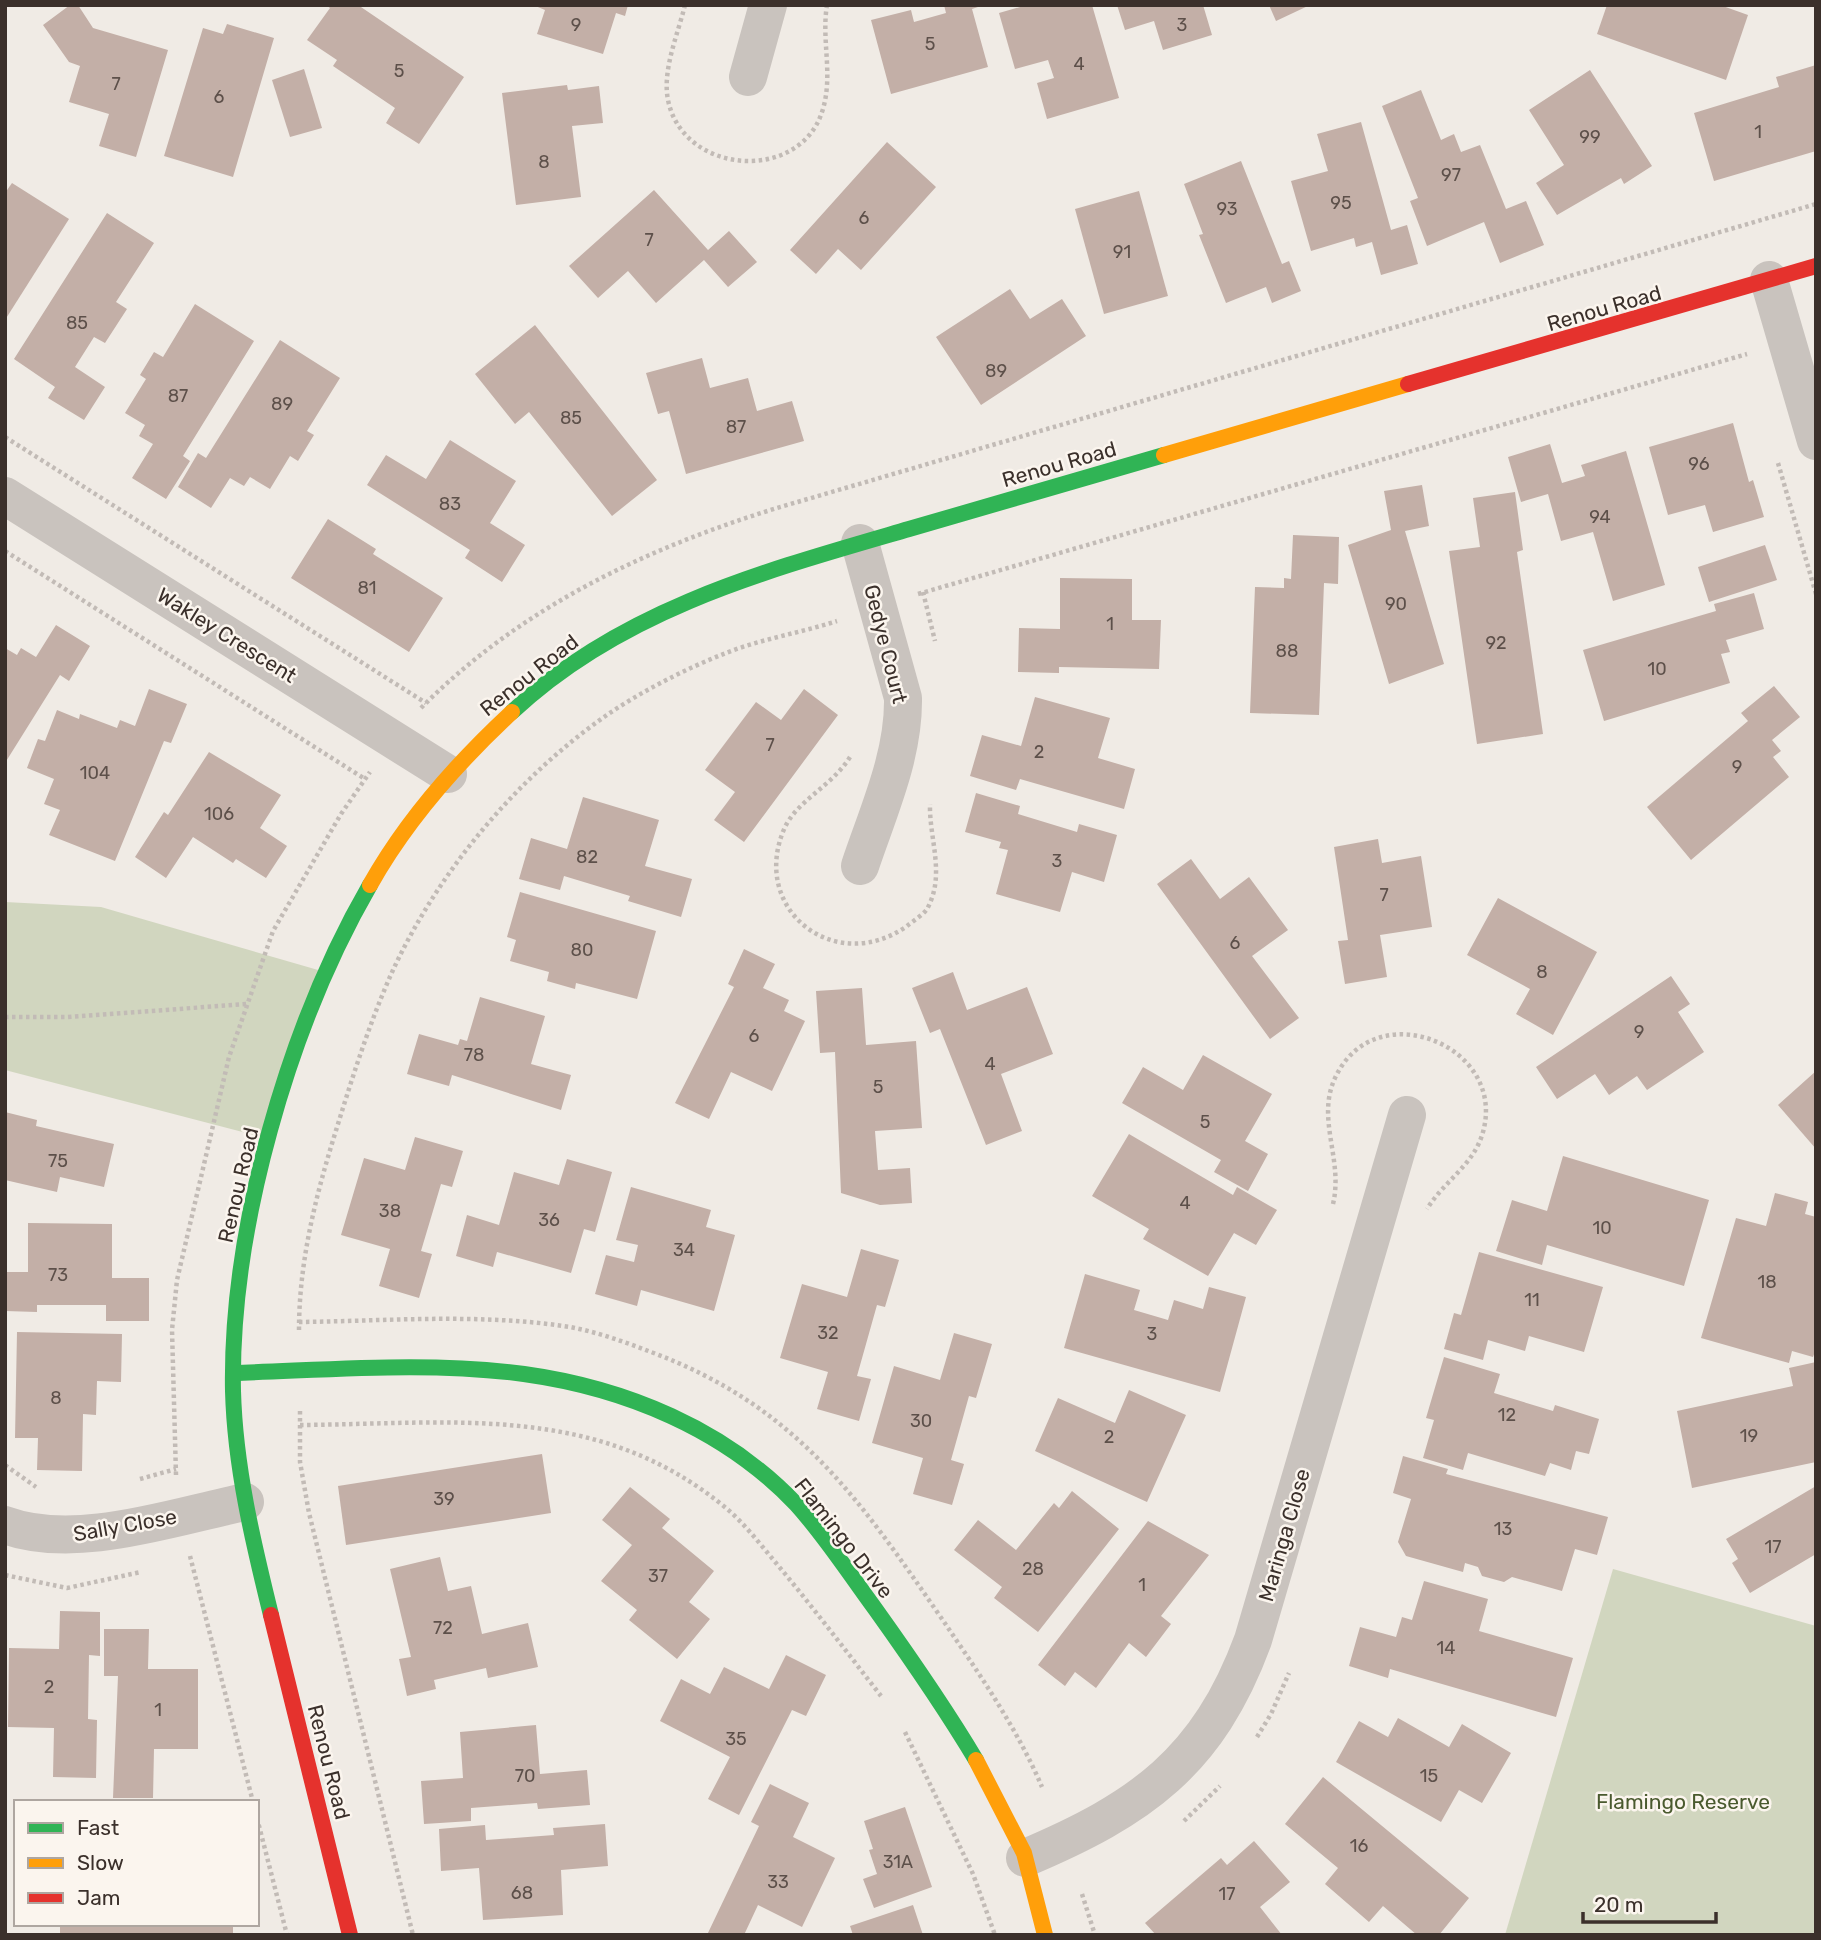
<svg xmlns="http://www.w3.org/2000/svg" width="1821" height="1940" font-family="Rubik,sans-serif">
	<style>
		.green { fill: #d1d6bf }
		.building { fill: #c3afa7 }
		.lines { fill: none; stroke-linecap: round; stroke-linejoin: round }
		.path { stroke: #c2bbb6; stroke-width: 4.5; stroke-dasharray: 3.5 3.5; stroke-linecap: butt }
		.street { stroke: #c9c3be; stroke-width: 38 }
		.fast { stroke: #30b455; stroke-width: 16 }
		.slow { stroke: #ff9f0a; stroke-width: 16 }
		.jam { stroke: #e5322d; stroke-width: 16 }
		.labels { text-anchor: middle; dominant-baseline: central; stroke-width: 5; stroke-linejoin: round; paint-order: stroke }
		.number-label { font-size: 18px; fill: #5d504a }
		.street-label { font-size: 21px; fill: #3b302b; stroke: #fbf5ee }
		.park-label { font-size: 21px; fill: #4a5a2e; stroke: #fbf5ee }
	</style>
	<rect width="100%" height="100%" fill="#f0ebe5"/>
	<g class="green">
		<polygon points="5,902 101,907 325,972 269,1139 5,1070"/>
		<polygon points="1613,1569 1816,1626 1816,1935 1505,1935"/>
	</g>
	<g class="building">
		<polygon points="70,5 78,5 93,28 168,50 136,157 99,146 109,114 69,102 80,66 69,62 43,25"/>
		<polygon points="326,5 358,5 464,77 419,144 386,123 395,108 333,66 337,60 307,40 330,8"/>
		<polygon points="533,5 628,5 625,16 616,13 603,54 537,34 545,10"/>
		<polygon points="944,5 984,5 972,9 988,67 891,94 871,20 911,10 914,22 946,13"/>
		<polygon points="1027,5 1092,5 1119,98 1047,119 1037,83 1054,78 1048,60 1015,69 999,13"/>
		<polygon points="1117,5 1203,5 1212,35 1163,50 1154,21 1125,30"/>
		<polygon points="1269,5 1310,5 1276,21"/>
		<polygon points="1607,5 1720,5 1748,15 1726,80 1597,34"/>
		<polygon points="227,24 274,38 233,177 164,156 203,28 223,34"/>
		<polygon points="1816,65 1816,151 1714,181 1694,113 1779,87 1776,77"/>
		<polygon points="304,69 322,128 290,137 272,80"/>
		<polygon points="1590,70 1652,166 1624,184 1621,178 1557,215 1536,183 1564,165 1529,110"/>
		<polygon points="567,85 568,90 599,86 603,123 572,126 581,197 516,205 502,93"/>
		<polygon points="1421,90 1441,140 1454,134 1461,152 1480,145 1506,209 1526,201 1544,245 1500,263 1484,222 1427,246 1410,201 1418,198 1382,106"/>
		<polygon points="1361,122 1391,230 1407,225 1418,264 1381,275 1372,242 1356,247 1354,238 1311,251 1291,181 1328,171 1317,134"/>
		<polygon points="887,142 936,187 861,270 838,249 816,274 790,250"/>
		<polygon points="1241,161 1282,264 1289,261 1301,291 1272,303 1266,287 1226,303 1199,235 1203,234 1184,184"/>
		<polygon points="12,183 69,219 5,320 5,193"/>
		<polygon points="654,190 708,250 729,231 757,262 728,287 704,260 656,303 628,271 598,298 569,266"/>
		<polygon points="1139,191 1168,296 1104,314 1075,209"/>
		<polygon points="107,213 154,243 116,302 127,309 105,343 94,337 75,367 105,387 84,420 48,398 55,387 14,359"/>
		<polygon points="1010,289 1030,319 1062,299 1086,336 981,405 936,337"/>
		<polygon points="195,304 254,341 183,456 190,461 166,499 132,478 153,444 139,436 145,425 125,413 146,379 140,375 154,352 163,357"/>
		<polygon points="535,325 657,480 612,516 529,412 515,424 475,374"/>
		<polygon points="280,340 340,378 307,431 314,435 298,461 290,456 270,489 250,477 244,486 230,478 211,508 178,487 198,453 206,458"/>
		<polygon points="702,358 710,388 748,378 757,411 792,401 804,441 686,474 669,411 658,414 646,373"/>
		<polygon points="1733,423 1749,482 1753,480 1764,517 1713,532 1705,505 1668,515 1649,447"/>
		<polygon points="450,440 516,481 490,523 525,545 502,582 465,558 470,550 367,485 386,455 426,479"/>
		<polygon points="1550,444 1562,483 1585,476 1581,465 1626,451 1665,585 1613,601 1593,532 1561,541 1548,494 1521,502 1508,457"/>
		<polygon points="1422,485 1429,526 1405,531 1444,664 1389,684 1348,545 1391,530 1384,491"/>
		<polygon points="1515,492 1523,550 1517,552 1543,734 1477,744 1449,551 1480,547 1473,498"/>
		<polygon points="328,519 376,549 373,554 443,598 409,652 291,578"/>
		<polygon points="1293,535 1339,537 1338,584 1324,583 1319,715 1250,713 1255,587 1284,588 1284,578 1291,579"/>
		<polygon points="1765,545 1777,580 1709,602 1698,567"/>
		<polygon points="1060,578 1132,579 1132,620 1161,620 1159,669 1059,667 1059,673 1018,672 1019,628 1060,629"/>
		<polygon points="1754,593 1764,629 1726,640 1730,652 1721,654 1730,683 1604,721 1583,650 1716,611 1714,604"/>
		<polygon points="56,625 90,646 69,681 60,675 5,763 5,648 17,655 21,648 36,657"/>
		<polygon points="1774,686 1800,717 1772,740 1781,751 1773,757 1789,777 1691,860 1647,807 1748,721 1741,713"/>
		<polygon points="149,689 187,704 171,743 164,741 115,861 49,835 60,810 44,804 54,779 27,768 38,739 45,741 57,710 79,719 80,714 117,728 120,720 135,726"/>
		<polygon points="804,689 838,715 744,842 714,820 735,792 705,770 756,702 781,720"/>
		<polygon points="1035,697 1110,718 1098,758 1135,769 1124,809 1020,779 1016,790 970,776 982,735 1021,746"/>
		<polygon points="209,752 281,795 260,828 287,846 266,878 236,859 233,863 193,837 166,878 135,857 164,812 168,815"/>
		<polygon points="976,793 1020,806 1018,814 1077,832 1079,824 1117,835 1104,882 1072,872 1060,912 996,894 1008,850 999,848 1001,842 965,832"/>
		<polygon points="583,797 659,820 645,866 692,879 681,917 628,901 630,896 564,876 560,890 519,879 531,838 567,849"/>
		<polygon points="1378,839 1382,863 1421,856 1432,927 1380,935 1387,977 1345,984 1338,941 1348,940 1334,847"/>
		<polygon points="1191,859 1220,899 1249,877 1288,930 1252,956 1299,1018 1270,1039 1157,884"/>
		<polygon points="520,892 656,931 637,999 576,983 575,989 547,981 549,972 510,961 516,940 507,937"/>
		<polygon points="1498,898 1597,952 1553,1035 1516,1014 1530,989 1467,955"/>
		<polygon points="744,949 775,964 763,988 789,1000 784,1011 805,1021 772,1091 731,1072 709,1119 675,1103 734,987 728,984"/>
		<polygon points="953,972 967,1010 1027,987 1053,1054 1001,1074 1022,1131 986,1145 940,1029 930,1033 912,988"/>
		<polygon points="1671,976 1690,1004 1678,1012 1704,1052 1647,1090 1637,1076 1609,1095 1595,1074 1557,1099 1536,1067"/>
		<polygon points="862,988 866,1045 916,1041 922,1128 875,1131 878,1170 910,1168 912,1203 880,1205 841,1193 835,1052 820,1053 816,991"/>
		<polygon points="480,997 545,1016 531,1064 571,1075 561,1110 452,1075 449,1086 407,1074 419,1034 458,1045 460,1039 467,1041"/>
		<polygon points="1203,1055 1272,1094 1245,1141 1268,1154 1248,1191 1214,1172 1221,1160 1122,1103 1143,1067 1183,1090"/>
		<polygon points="1816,1071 1816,1149 1778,1105"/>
		<polygon points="5,1112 37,1120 36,1126 114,1144 104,1187 60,1177 57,1192 5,1180"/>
		<polygon points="1129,1134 1233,1195 1237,1187 1277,1210 1256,1245 1234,1233 1208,1276 1143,1239 1149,1229 1092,1196"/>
		<polygon points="415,1137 463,1151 452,1187 441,1184 421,1251 432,1254 419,1298 379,1286 390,1249 341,1235 364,1158 405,1170"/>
		<polygon points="1563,1156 1709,1200 1684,1286 1547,1245 1542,1265 1496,1251 1512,1200 1547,1211"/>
		<polygon points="567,1159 612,1172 595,1232 584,1229 571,1273 497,1252 493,1267 456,1256 467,1215 499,1225 514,1172 559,1185"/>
		<polygon points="631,1187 711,1210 706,1227 735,1235 714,1311 641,1290 637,1306 595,1294 606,1255 634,1262 638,1245 616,1240"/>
		<polygon points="1775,1193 1808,1202 1805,1214 1816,1217 1816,1349 1813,1357 1792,1351 1789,1363 1701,1338 1736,1218 1766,1226"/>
		<polygon points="28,1223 112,1224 112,1278 149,1278 149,1321 106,1321 106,1305 37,1305 37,1312 5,1311 5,1272 28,1272"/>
		<polygon points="861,1249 899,1260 885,1307 877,1305 857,1376 871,1379 859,1421 817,1409 828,1372 780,1358 802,1284 847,1297"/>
		<polygon points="1479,1252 1603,1287 1584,1352 1529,1336 1525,1351 1488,1340 1483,1360 1444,1349 1454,1313 1461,1315"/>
		<polygon points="1085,1274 1140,1290 1134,1310 1168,1320 1174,1300 1203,1309 1209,1287 1246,1297 1220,1392 1064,1348"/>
		<polygon points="17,1332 122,1334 121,1382 97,1381 96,1415 83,1414 82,1471 37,1470 38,1438 15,1438"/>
		<polygon points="954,1333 992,1344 976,1398 969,1396 951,1460 964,1464 952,1505 913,1494 923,1458 872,1443 894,1366 940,1380"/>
		<polygon points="1444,1357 1500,1374 1494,1393 1553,1411 1555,1405 1599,1419 1589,1454 1576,1451 1571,1470 1550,1463 1545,1476 1468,1453 1463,1470 1423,1458 1434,1420 1426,1418"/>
		<polygon points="1816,1362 1816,1462 1692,1488 1677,1411 1793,1386 1789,1368"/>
		<polygon points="1129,1390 1186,1415 1147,1502 1035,1451 1058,1398 1115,1423"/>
		<polygon points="542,1454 551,1513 346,1545 338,1486"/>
		<polygon points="1403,1456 1448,1469 1446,1474 1608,1517 1597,1555 1575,1549 1562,1591 1512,1577 1504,1582 1482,1576 1478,1567 1465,1563 1463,1572 1406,1556 1398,1542 1411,1499 1393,1493"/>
		<polygon points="1816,1486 1816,1554 1750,1593 1732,1563 1738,1559 1726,1539"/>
		<polygon points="630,1487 670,1519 662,1528 714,1571 689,1602 710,1619 677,1659 629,1620 637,1610 601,1581 632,1545 602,1520"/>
		<polygon points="1072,1491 1119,1529 1038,1632 994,1598 1002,1587 954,1550 978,1520 1016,1550 1054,1503 1059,1508"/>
		<polygon points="1148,1521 1209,1555 1161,1616 1171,1624 1146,1657 1129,1643 1096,1688 1075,1672 1065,1686 1038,1665"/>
		<polygon points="440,1557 448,1591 471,1586 482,1634 528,1623 538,1667 488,1678 486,1668 434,1680 436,1689 407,1696 399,1659 411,1657 390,1569"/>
		<polygon points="1424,1581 1488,1599 1479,1631 1573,1658 1556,1717 1390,1669 1388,1678 1349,1666 1360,1627 1396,1637 1402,1617 1412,1620"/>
		<polygon points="60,1611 100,1612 100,1656 89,1655 88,1719 97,1720 96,1778 53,1777 54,1728 8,1727 9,1648 59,1649"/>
		<polygon points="104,1629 149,1629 148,1669 198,1669 198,1749 154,1749 153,1798 113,1798 118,1676 104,1676"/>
		<polygon points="786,1655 826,1675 806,1716 792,1710 739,1815 708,1799 730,1757 660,1721 681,1679 710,1694 724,1667 769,1689"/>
		<polygon points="1398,1718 1449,1747 1462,1724 1511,1753 1482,1803 1459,1790 1441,1822 1336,1762 1359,1721 1388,1737"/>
		<polygon points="536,1725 540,1774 587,1770 590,1805 538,1809 537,1803 471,1808 471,1821 424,1824 421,1781 463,1778 460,1732"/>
		<polygon points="1323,1777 1469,1898 1439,1935 1417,1935 1383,1906 1369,1922 1325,1884 1338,1868 1285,1824"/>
		<polygon points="770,1784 809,1803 793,1837 835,1858 802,1927 758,1905 744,1935 707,1935 759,1826 751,1822"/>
		<polygon points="905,1807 932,1887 874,1908 863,1879 877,1874 869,1850 873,1849 864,1821"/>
		<polygon points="605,1824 608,1866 561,1870 563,1915 483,1920 479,1868 441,1871 439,1829 485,1825 486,1840 554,1835 553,1828"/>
		<polygon points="1254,1841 1290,1882 1260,1907 1282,1935 1156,1935 1145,1923 1221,1858 1227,1865"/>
		<polygon points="913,1905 923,1935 853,1935 850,1926"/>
		<rect x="60" y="1924" width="173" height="11"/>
	</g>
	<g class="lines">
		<g class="path">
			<path d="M 685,5 C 678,34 662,70 668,100 C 683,175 799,183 822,112 C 834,76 821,41 827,5"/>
			<polyline points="5,437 426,703"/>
			<polyline points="1778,463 1816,594"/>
			<polyline points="5,551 365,779"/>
			<polyline points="923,592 935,641"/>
			<polyline points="918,594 1747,354"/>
			<path d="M 421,708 C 520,608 644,549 777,508 L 1816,204"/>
			<path d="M 850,757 C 832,786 798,800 785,827 C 748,909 835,977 907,926 C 913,921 923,915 927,909 C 946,875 929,839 930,804"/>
			<polyline points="5,1017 68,1017 247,1004"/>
			<path d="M 1333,1204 C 1344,1158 1314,1117 1337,1074 C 1378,994 1507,1046 1483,1132 C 1474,1165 1444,1181 1427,1209"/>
			<path d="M 299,1322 C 388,1321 481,1313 570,1327 C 597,1332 625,1342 651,1352 C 796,1406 858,1497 942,1619 C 978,1672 1017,1728 1042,1787"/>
			<path d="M 299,1330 C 299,1259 317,1191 338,1124 C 354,1072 371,1019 393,970 C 439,871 515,780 604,717 C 640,692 685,669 726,653 C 761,639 800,633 837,621"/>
			<polyline points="300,1411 300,1462 309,1513 413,1935"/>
			<path d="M 300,1425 C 454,1424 598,1402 726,1508 C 744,1523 760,1544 776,1563 C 812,1606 846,1651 881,1696"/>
			<polyline points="5,1465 36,1487"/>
			<polyline points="176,1475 172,1330 177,1280 229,1057 273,931 341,814 370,772"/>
			<polyline points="140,1479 176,1469"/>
			<polyline points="190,1556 253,1802"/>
			<polyline points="5,1575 67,1588 141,1572"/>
			<polyline points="905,1732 973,1874 995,1935"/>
			<polyline points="1257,1737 1271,1714 1289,1673"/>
			<polyline points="257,1818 287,1935"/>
			<polyline points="1184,1821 1220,1786"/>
			<polyline points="1082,1894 1095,1935"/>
		</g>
		<g class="street">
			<polyline points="748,77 768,5"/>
			<polyline points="1769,280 1816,441"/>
			<polyline points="5,496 448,774"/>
			<path d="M 860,543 L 903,698 C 904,756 878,812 860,866"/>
			<path d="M 5,1525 C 76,1551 172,1517 245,1502"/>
			<path d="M 1025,1858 C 1141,1809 1208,1762 1253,1640 L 1407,1115"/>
		</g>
		<g class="fast">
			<path d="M 512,712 C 621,609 768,570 909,529 C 994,504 1079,480 1164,455"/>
			<path d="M 233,1373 C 329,1370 428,1361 524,1374 C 625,1388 725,1429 796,1504 C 826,1537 850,1575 876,1610 C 911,1659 945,1708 976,1760"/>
			<path d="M 271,1615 C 253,1542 235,1467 233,1391 C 230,1229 289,1025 370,885"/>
		</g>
		<g class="slow">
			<polyline points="1164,455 1408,384"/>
			<path d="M 370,885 C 407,819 457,763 512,712"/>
			<polyline points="976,1760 1024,1853 1045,1935"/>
		</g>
		<g class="jam">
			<polyline points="1408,384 1816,266"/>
			<polyline points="271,1615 350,1935"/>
		</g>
	</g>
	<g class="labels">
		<g class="number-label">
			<text x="576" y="25">9</text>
			<text x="1182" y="25">3</text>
			<text x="930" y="44">5</text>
			<text x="1079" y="64">4</text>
			<text x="399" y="71">5</text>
			<text x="116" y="84">7</text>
			<text x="219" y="97">6</text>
			<text x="1758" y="132">1</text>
			<text x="1590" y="137">99</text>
			<text x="544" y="162">8</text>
			<text x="1451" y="175">97</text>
			<text x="1341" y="203">95</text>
			<text x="1227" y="209">93</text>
			<text x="864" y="218">6</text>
			<text x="649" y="240">7</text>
			<text x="1122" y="252">91</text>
			<text x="77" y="323">85</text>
			<text x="996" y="371">89</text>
			<text x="178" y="396">87</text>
			<text x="282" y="404">89</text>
			<text x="571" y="418">85</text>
			<text x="736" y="427">87</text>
			<text x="1699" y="464">96</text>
			<text x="450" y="504">83</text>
			<text x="1600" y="517">94</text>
			<text x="367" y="588">81</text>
			<text x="1396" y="604">90</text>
			<text x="1110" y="624">1</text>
			<text x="1496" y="643">92</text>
			<text x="1287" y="651">88</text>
			<text x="1657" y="669">10</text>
			<text x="770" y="745">7</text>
			<text x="1039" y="752">2</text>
			<text x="1737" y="767">9</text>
			<text x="95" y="773">104</text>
			<text x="219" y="814">106</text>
			<text x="587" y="857">82</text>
			<text x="1057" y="861">3</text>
			<text x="1384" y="895">7</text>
			<text x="1235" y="943">6</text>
			<text x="582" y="950">80</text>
			<text x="1542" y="972">8</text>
			<text x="1639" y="1032">9</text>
			<text x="754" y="1036">6</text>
			<text x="474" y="1055">78</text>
			<text x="990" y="1064">4</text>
			<text x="878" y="1087">5</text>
			<text x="1205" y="1122">5</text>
			<text x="58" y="1161">75</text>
			<text x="1185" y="1203">4</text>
			<text x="390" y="1211">38</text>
			<text x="549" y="1220">36</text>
			<text x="1602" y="1228">10</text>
			<text x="684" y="1250">34</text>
			<text x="58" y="1275">73</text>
			<text x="1767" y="1282">18</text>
			<text x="1532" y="1300">11</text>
			<text x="828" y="1333">32</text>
			<text x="1152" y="1334">3</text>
			<text x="56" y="1398">8</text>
			<text x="1507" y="1415">12</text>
			<text x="921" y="1421">30</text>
			<text x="1749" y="1436">19</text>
			<text x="1109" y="1437">2</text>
			<text x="444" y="1499">39</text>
			<text x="1503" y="1529">13</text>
			<text x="1773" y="1547">17</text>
			<text x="1033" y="1569">28</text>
			<text x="658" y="1576">37</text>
			<text x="1142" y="1585">1</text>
			<text x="443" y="1628">72</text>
			<text x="1446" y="1648">14</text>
			<text x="49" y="1687">2</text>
			<text x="158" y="1710">1</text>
			<text x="736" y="1739">35</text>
			<text x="525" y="1776">70</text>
			<text x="1429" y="1776">15</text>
			<text x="1359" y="1846">16</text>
			<text x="898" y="1862">31A</text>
			<text x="778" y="1882">33</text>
			<text x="522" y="1893">68</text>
			<text x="1227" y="1894">17</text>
		</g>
		<g class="street-label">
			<text transform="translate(1604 308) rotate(-16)">Renou Road</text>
			<text transform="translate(1059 464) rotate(-16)">Renou Road</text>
			<text transform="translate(227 635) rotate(32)">Wakley Crescent</text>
			<text transform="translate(886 644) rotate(76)">Gedye Court</text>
			<text transform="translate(529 675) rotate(-38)">Renou Road</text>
			<text transform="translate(238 1185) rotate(-77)">Renou Road</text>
			<text transform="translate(125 1525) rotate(-10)">Sally Close</text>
			<text transform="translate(1284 1535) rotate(-74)">Maringa Close</text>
			<text transform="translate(844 1538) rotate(52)">Flamingo Drive</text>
			<text transform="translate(329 1762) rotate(76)">Renou Road</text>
		</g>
		<g class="park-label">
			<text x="1683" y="1801">Flamingo Reserve</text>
		</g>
	</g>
	<rect width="1821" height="1940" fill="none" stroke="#3b302b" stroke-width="14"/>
	<rect x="14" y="1800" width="245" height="126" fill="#fbf5ee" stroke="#aea6a0" stroke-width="2"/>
	<rect x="28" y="1823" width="35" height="10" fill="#30b455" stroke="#aea6a0" stroke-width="2"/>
	<text x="77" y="1835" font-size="21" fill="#3b302b">Fast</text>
	<rect x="28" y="1858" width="35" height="10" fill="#ff9f0a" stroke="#aea6a0" stroke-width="2"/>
	<text x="77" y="1870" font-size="21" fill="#3b302b">Slow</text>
	<rect x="28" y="1893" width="35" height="10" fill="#e5322d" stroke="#aea6a0" stroke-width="2"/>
	<text x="77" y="1905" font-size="21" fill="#3b302b">Jam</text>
	<path d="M1583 1912v10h133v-10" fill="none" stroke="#3b302b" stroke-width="3.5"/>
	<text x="1594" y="1912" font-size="21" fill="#3b302b" stroke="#fbf5ee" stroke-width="5" paint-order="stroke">20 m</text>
</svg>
